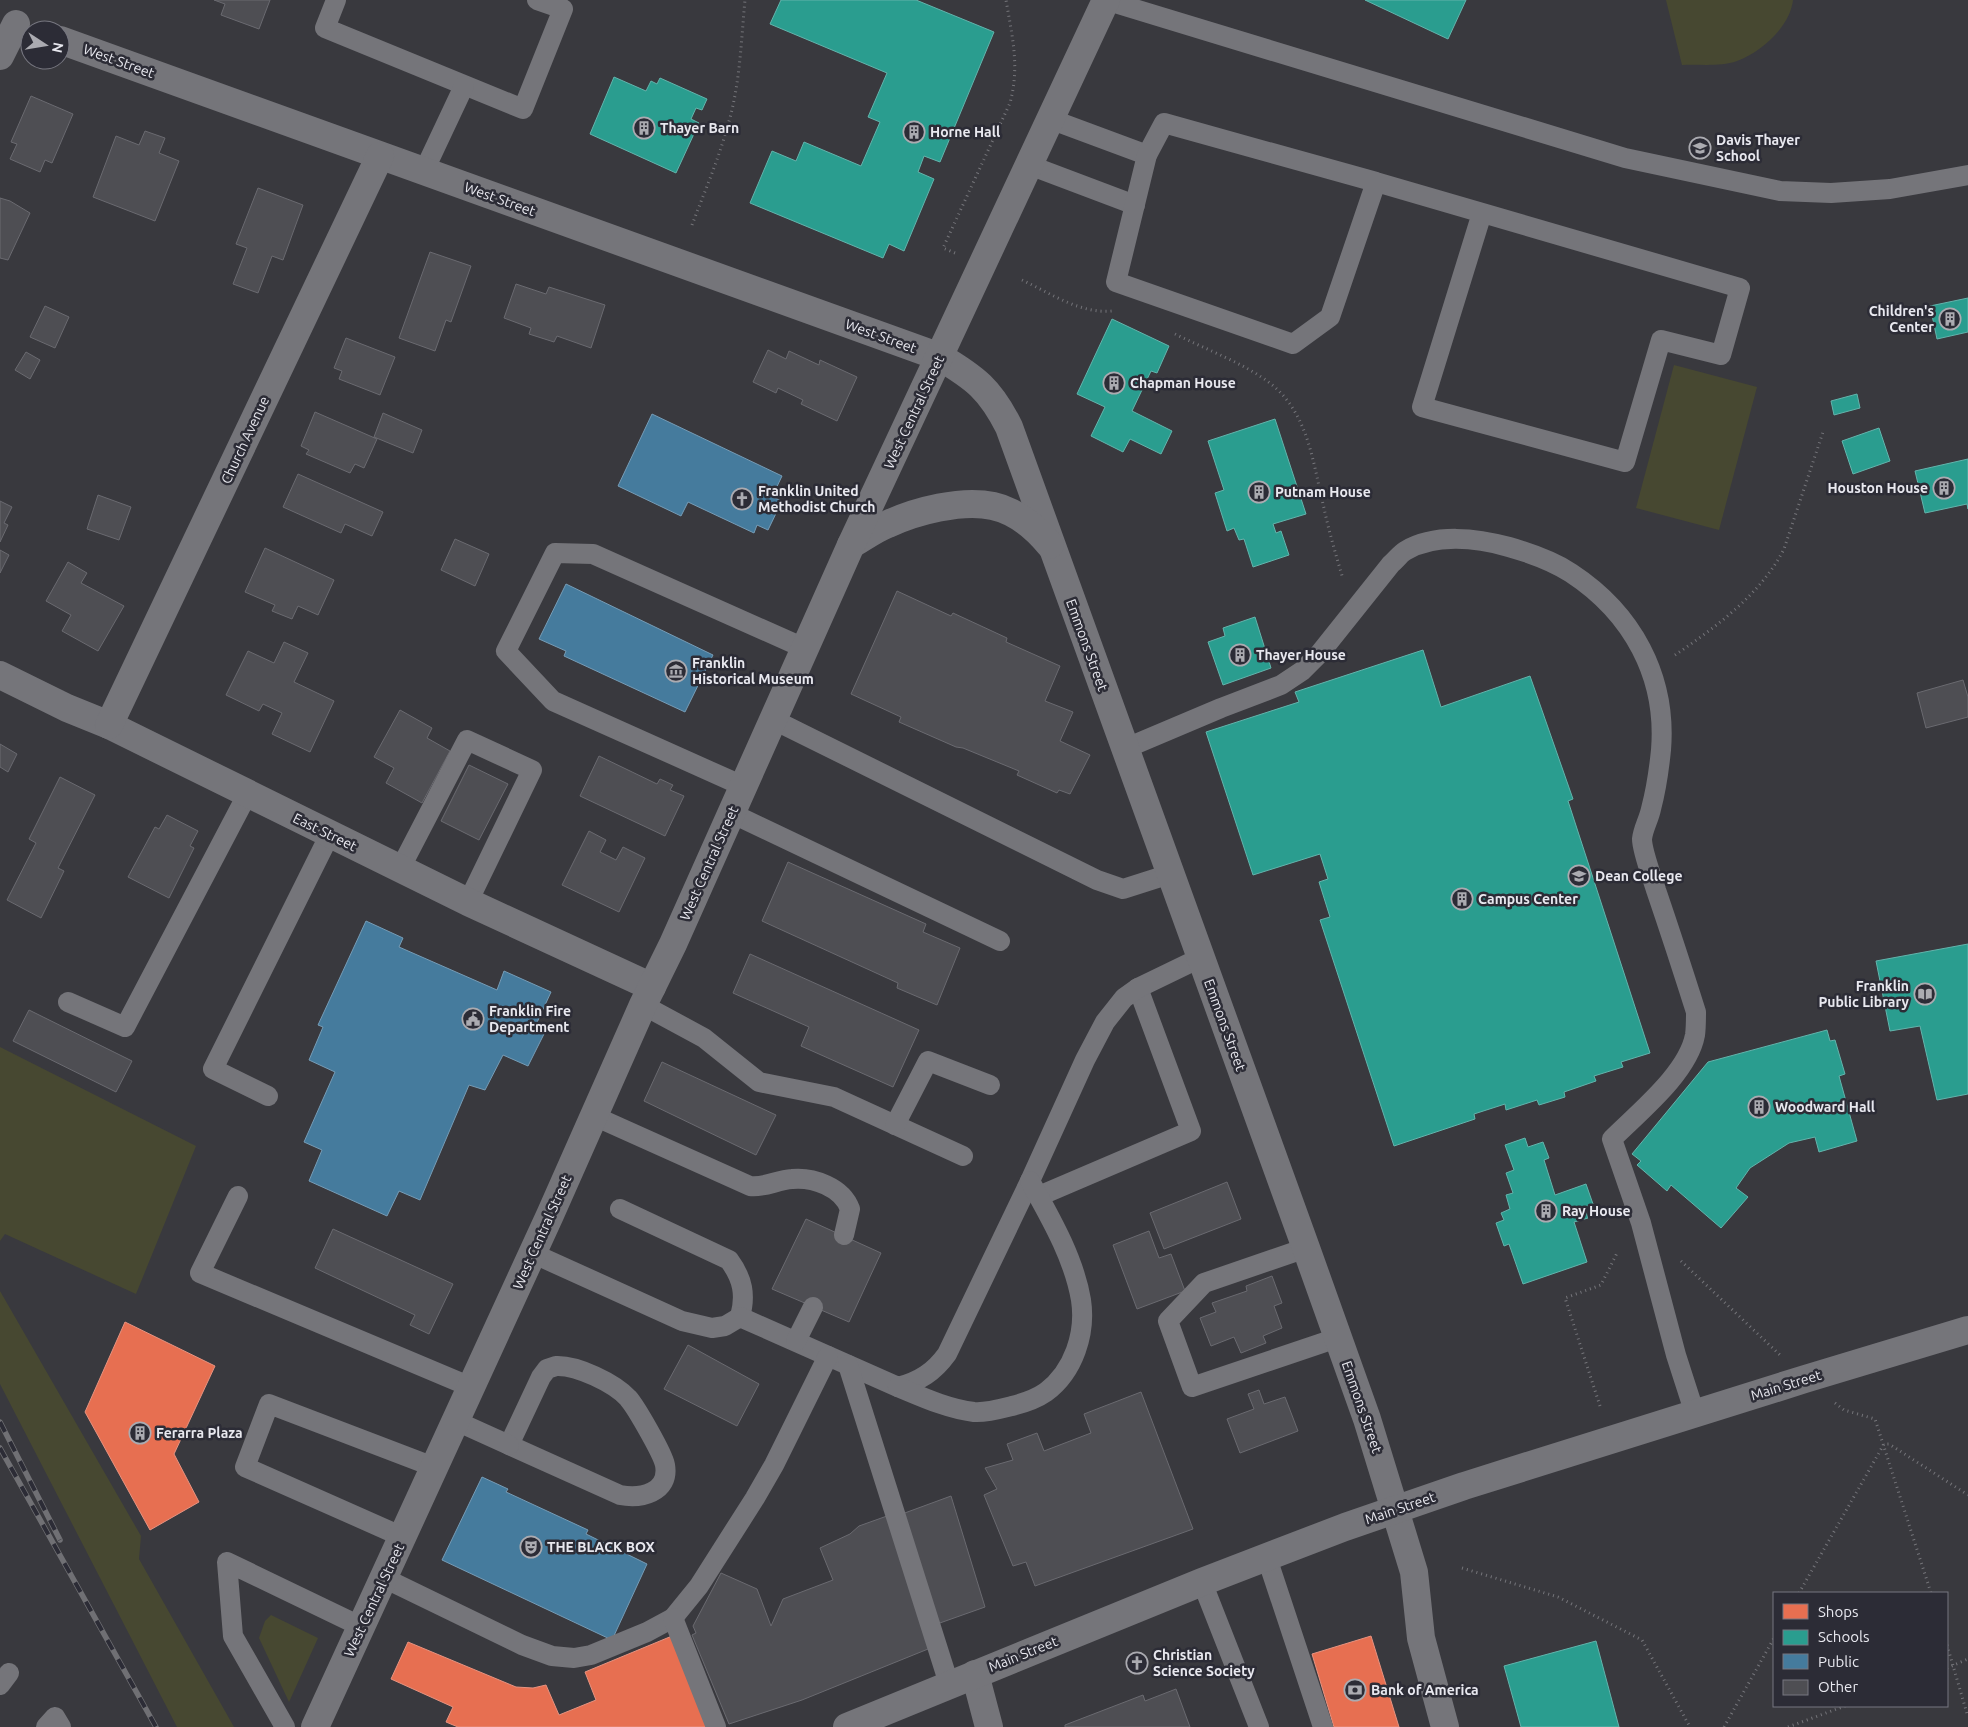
<svg xmlns="http://www.w3.org/2000/svg" width="1968" height="1727" font-family="Ubuntu,sans-serif">
	<style>
		.green { fill: #474831 }
		.shops { fill: #e76f51; stroke: #e79380 }
		.schools { fill: #2a9d8f; stroke: #63b4ac }
		.public { fill: #457b9d; stroke: #769cb6 }
		.building { fill: #4e4e53; stroke: #6a6a70 }
		.lines { fill: none; stroke-linecap: round; stroke-linejoin: round }
		.path { stroke: #75757a; stroke-width: 3; stroke-dasharray: 1 4; stroke-linecap: butt }
		.lane { stroke: #75757a; stroke-width: 20 }
		.street { stroke: #75757a; stroke-width: 28 }
		.secondary { stroke: #75757a; stroke-width: 28 }
		.rail-casing { stroke: #707074; stroke-width: 5.5 }
		.rail { stroke: #2c2c36; stroke-width: 4; stroke-dasharray: 11; stroke-linecap: butt }
		.labels { text-anchor: middle; dominant-baseline: central; stroke-width: 5; stroke-linejoin: round; paint-order: stroke }
		.street-label { font-size: 14px; fill: #e8e8ef; stroke: #2c2c36 }
		.poi-label { font-size: 14px; font-weight: bold; fill: #e8e8ef; stroke: #2c2c36; text-anchor: start }
	</style>
	<rect width="100%" height="100%" fill="#39393e"/>
	<g class="green">
		<path d="M 1666,0 L 1793,0 C 1790,27 1761,52 1737,61 C 1720,67 1700,64 1682,65 Z"/>
		<polygon points="1674,365 1757,387 1719,530 1636,508"/>
		<polygon points="0,1047 196,1146 136,1294 5,1234 0,1241"/>
		<polygon points="0,1291 141,1536 139,1559 234,1727 177,1727 0,1384"/>
		<polygon points="271,1615 318,1638 289,1702 259,1638 265,1621"/>
	</g>
	<g class="shops">
		<polygon points="125,1322 215,1366 174,1454 199,1502 150,1530 85,1412"/>
		<polygon points="672,1636 710,1727 458,1727 446,1722 453,1707 391,1679 408,1642 516,1687 533,1688 546,1685 559,1715 596,1700 585,1672"/>
		<polygon points="1371,1636 1399,1727 1334,1727 1312,1654"/>
	</g>
	<g class="schools">
		<polygon points="781,0 916,0 994,32 940,162 924,156 918,172 934,179 904,251 889,244 883,258 750,203 772,151 796,161 804,142 861,166 880,122 868,117 887,73 770,24"/>
		<polygon points="1365,0 1466,0 1448,39"/>
		<polygon points="614,77 646,91 651,81 657,84 660,78 707,99 702,110 696,108 691,119 699,123 676,173 590,134"/>
		<polygon points="1968,298 1968,332 1937,339 1930,306"/>
		<polygon points="1112,319 1169,346 1157,373 1151,371 1132,411 1172,431 1161,454 1130,439 1123,452 1091,436 1105,407 1077,394"/>
		<polygon points="1857,394 1860,408 1834,415 1831,401"/>
		<polygon points="1275,419 1306,514 1273,524 1276,533 1281,531 1289,555 1253,567 1244,539 1239,540 1234,528 1227,531 1215,493 1224,490 1208,441"/>
		<polygon points="1879,428 1890,461 1853,474 1842,441"/>
		<polygon points="1968,459 1968,509 1967,504 1925,513 1915,471"/>
		<polygon points="1255,617 1271,668 1223,685 1208,642 1225,636 1223,628"/>
		<polygon points="1423,650 1441,707 1530,676 1573,799 1568,801 1650,1053 1621,1062 1623,1067 1594,1076 1596,1081 1564,1092 1565,1097 1539,1105 1537,1100 1506,1110 1505,1104 1474,1114 1475,1119 1394,1146 1320,920 1330,917 1319,882 1328,879 1320,854 1253,875 1206,732 1299,702 1295,692"/>
		<polygon points="1968,944 1968,1094 1937,1100 1920,1026 1890,1031 1876,961"/>
		<polygon points="1827,1030 1830,1041 1835,1040 1845,1074 1839,1076 1857,1141 1819,1152 1815,1137 1789,1143 1750,1168 1736,1188 1748,1197 1721,1228 1671,1185 1667,1191 1637,1165 1641,1161 1632,1154 1708,1062"/>
		<polygon points="1525,1138 1528,1147 1543,1142 1549,1158 1544,1160 1555,1195 1586,1184 1593,1204 1584,1207 1588,1218 1574,1222 1587,1262 1523,1284 1509,1244 1504,1246 1496,1223 1504,1220 1501,1213 1510,1209 1506,1195 1513,1193 1506,1173 1514,1170 1505,1145"/>
		<polygon points="1596,1641 1619,1727 1521,1727 1504,1666"/>
	</g>
	<g class="public">
		<polygon points="652,414 782,476 772,497 782,501 768,530 757,525 754,533 688,502 681,516 618,486"/>
		<polygon points="566,584 713,655 685,712 564,656 566,651 539,639"/>
		<polygon points="366,921 403,938 399,947 497,990 504,971 551,992 534,1029 544,1034 528,1066 503,1055 485,1090 469,1085 420,1200 399,1191 387,1216 309,1181 322,1150 304,1142 335,1072 309,1060 323,1027 318,1025"/>
		<polygon points="482,1477 508,1489 506,1492 588,1530 586,1534 647,1564 612,1640 442,1560"/>
	</g>
	<g class="building">
		<polygon points="214,0 270,0 259,29 221,15 225,4"/>
		<polygon points="31,96 73,114 52,163 45,160 40,172 10,159 17,144 11,142"/>
		<polygon points="145,131 165,138 159,153 179,161 155,221 93,197 116,136 139,145"/>
		<polygon points="258,188 303,205 283,260 272,256 258,293 233,284 247,248 236,244"/>
		<polygon points="0,198 10,201 30,213 8,260 0,258"/>
		<polygon points="430,252 471,266 451,322 446,320 435,351 399,338"/>
		<polygon points="516,284 546,294 549,287 605,305 591,348 557,336 554,342 529,334 531,328 504,318"/>
		<polygon points="45,306 69,317 55,348 30,337"/>
		<polygon points="346,338 395,357 380,395 339,379 342,371 334,368"/>
		<polygon points="768,350 786,359 789,351 819,365 820,360 857,377 837,421 801,404 803,400 778,388 776,393 753,382"/>
		<polygon points="26,352 40,360 30,379 15,370"/>
		<polygon points="315,412 377,439 364,468 355,464 350,473 306,454 309,450 301,446"/>
		<polygon points="383,413 422,430 413,453 374,437"/>
		<polygon points="298,474 383,512 372,536 345,524 341,533 283,507"/>
		<polygon points="98,495 131,507 119,540 87,529"/>
		<polygon points="0,501 12,507 4,523 8,525 0,542"/>
		<polygon points="455,539 489,554 475,586 441,570"/>
		<polygon points="265,548 334,580 318,615 298,606 292,619 272,611 275,605 245,592"/>
		<polygon points="0,550 9,555 0,573"/>
		<polygon points="68,562 87,573 81,583 124,606 98,651 62,631 71,615 46,601"/>
		<polygon points="897,591 951,616 953,613 1007,638 1006,642 1060,666 1045,701 1073,712 1060,741 1090,755 1070,794 1059,790 1057,793 1017,775 1019,771 963,748 956,747 899,722 901,717 851,694"/>
		<polygon points="284,642 308,653 294,682 334,701 310,752 272,734 282,713 263,704 259,711 226,695 248,651 274,663"/>
		<polygon points="1963,680 1968,697 1968,717 1926,728 1917,693"/>
		<polygon points="400,710 432,728 427,738 450,751 422,803 386,783 394,768 374,757"/>
		<polygon points="0,744 17,754 8,772 0,767"/>
		<polygon points="599,756 657,784 660,779 673,785 670,790 684,796 665,836 580,796"/>
		<polygon points="469,765 508,784 479,840 441,821"/>
		<polygon points="60,777 95,795 58,868 64,871 41,918 7,900 36,843 29,839"/>
		<polygon points="167,815 198,831 190,846 194,848 169,898 128,877 155,827 159,829"/>
		<polygon points="589,831 606,840 600,852 616,860 623,847 645,858 619,912 562,885"/>
		<polygon points="788,862 926,924 923,932 960,948 937,1005 897,988 898,983 762,921"/>
		<polygon points="750,954 919,1030 893,1087 801,1046 809,1027 733,993"/>
		<polygon points="29,1010 132,1061 116,1092 13,1041"/>
		<polygon points="662,1062 776,1115 756,1155 644,1101"/>
		<polygon points="1227,1182 1241,1219 1164,1249 1150,1213"/>
		<polygon points="806,1219 881,1253 849,1322 772,1289"/>
		<polygon points="333,1229 453,1284 429,1334 410,1325 415,1315 315,1268"/>
		<polygon points="1149,1231 1159,1258 1171,1254 1185,1291 1137,1309 1113,1245"/>
		<polygon points="1272,1276 1282,1303 1274,1306 1282,1328 1263,1336 1266,1343 1241,1353 1234,1337 1211,1346 1200,1318 1216,1312 1212,1303 1247,1291 1246,1286"/>
		<polygon points="688,1345 759,1384 737,1426 664,1389"/>
		<polygon points="1259,1390 1264,1404 1285,1397 1298,1431 1240,1453 1227,1419 1254,1409 1248,1394"/>
		<polygon points="1141,1392 1193,1529 1035,1586 1026,1562 1013,1566 984,1495 997,1489 985,1468 1013,1460 1007,1444 1037,1433 1044,1451 1091,1433 1084,1414"/>
		<polygon points="951,1496 985,1607 937,1624 902,1514"/>
		<polygon points="887,1516 933,1647 802,1700 729,1724 692,1635 696,1633 693,1626 721,1573 757,1589 771,1626 783,1599 833,1580 820,1548 850,1534 859,1526"/>
		<polygon points="1176,1689 1190,1727 1065,1727 1065,1725 1143,1695 1145,1701"/>
	</g>
	<g class="lines">
		<g class="path">
			<path d="M 692,225 C 704,193 718,161 727,128 C 740,87 741,42 745,0"/>
			<path d="M 955,253 L 943,248 L 1010,103 C 1020,66 1012,36 1006,0"/>
			<path d="M 1022,280 C 1050,293 1080,314 1112,311"/>
			<path d="M 1175,334 C 1205,349 1246,364 1271,384 C 1309,414 1313,464 1324,508 C 1329,532 1336,555 1343,579"/>
			<path d="M 1675,655 C 1716,627 1761,594 1784,549 L 1823,432"/>
			<polyline points="1681,1261 1780,1355"/>
			<polyline points="1835,1403 1844,1410 1875,1419 1931,1593"/>
			<polyline points="1600,1406 1565,1298 1601,1285 1618,1251"/>
			<polyline points="1462,1568 1558,1597 1642,1640 1690,1727"/>
			<polyline points="1799,1593 1884,1444 1889,1444 1968,1495"/>
			<polyline points="1947,1645 1968,1717"/>
			<polyline points="1947,1668 1968,1659"/>
			<polyline points="1724,1727 1774,1638"/>
			<polyline points="1788,1727 1845,1706"/>
		</g>
		<g class="lane">
			<polyline points="336,0 325,28 523,109 563,9 537,0"/>
			<polyline points="1105,0 1625,158 1780,191 1831,193 1890,189 1968,175"/>
			<polyline points="1050,119 1147,155"/>
			<polyline points="1029,165 1135,205"/>
			<polyline points="424,171 464,86"/>
			<polyline points="1376,182 1164,123 1147,155 1116,282 1293,344 1330,317 1376,182 1740,288 1721,355 1661,340 1625,462 1422,407 1482,213"/>
			<polyline points="772,719 1097,880 1123,889 1170,874"/>
			<path d="M 1124,749 L 1221,708 L 1281,685 L 1302,671 L 1320,653 L 1391,564 C 1396,560 1400,554 1405,551 C 1435,533 1477,538 1509,547 C 1530,553 1553,561 1571,573 C 1632,613 1667,676 1661,750 C 1659,770 1656,790 1651,809 C 1649,819 1643,829 1642,839 C 1642,851 1652,877 1656,890 C 1670,931 1683,971 1696,1012 C 1696,1020 1696,1028 1695,1035 C 1688,1073 1639,1112 1612,1139 L 1641,1223 L 1676,1355 L 1695,1414"/>
			<polyline points="743,786 553,701 506,651 555,553 593,554 804,648"/>
			<polyline points="731,813 1000,941"/>
			<polyline points="400,869 467,740 532,770 468,902"/>
			<polyline points="68,1002 125,1027 248,793"/>
			<polyline points="643,1005 704,1038 759,1082 834,1097 963,1156"/>
			<polyline points="268,1096 213,1069 330,834"/>
			<path d="M 594,1116 L 750,1186 C 764,1188 777,1180 792,1179 C 813,1177 842,1187 850,1209 L 844,1235"/>
			<polyline points="895,1125 928,1061 990,1085"/>
			<polyline points="238,1196 200,1273 471,1387"/>
			<polyline points="1039,1196 1191,1131 1138,988"/>
			<path d="M 620,1209 L 729,1260 C 743,1279 746,1295 740,1317"/>
			<polyline points="1306,1248 1204,1283 1168,1321 1192,1387 1337,1338"/>
			<path d="M 532,1253 L 682,1321 L 712,1328 L 725,1326 L 740,1317 L 898,1387 C 920,1381 934,1372 947,1354 L 1030,1181 L 1085,1060 L 1105,1022 L 1124,998 L 1138,988 L 1200,958"/>
			<polyline points="796,1341 813,1307"/>
			<polyline points="848,1365 949,1684"/>
			<path d="M 556,1366 C 577,1365 614,1383 628,1398 C 636,1407 663,1454 665,1465 C 670,1493 640,1499 620,1495 L 509,1445 L 541,1377 L 547,1369 Z"/>
			<path d="M 898,1387 C 922,1397 948,1409 974,1412 C 986,1413 1000,1409 1012,1406 C 1024,1403 1036,1399 1046,1392 C 1074,1371 1086,1333 1081,1300 C 1074,1258 1050,1217 1030,1181"/>
			<polyline points="456,1421 509,1445"/>
			<polyline points="403,1537 245,1467 269,1404 434,1467"/>
			<polyline points="1267,1558 1323,1727"/>
			<polyline points="384,1578 522,1645 552,1656 574,1658 591,1655 647,1632 673,1618 699,1586 755,1498 774,1465 828,1356"/>
			<polyline points="1202,1582 1259,1727"/>
			<polyline points="673,1618 716,1727"/>
			<polyline points="0,1685 9,1673"/>
			<polyline points="46,1727 55,1717 61,1727"/>
			<polyline points="285,1727 233,1636 227,1562 362,1627"/>
		</g>
		<g class="street">
			<polyline points="60,40 940,357"/>
			<polyline points="0,56 16,24"/>
			<polyline points="0,675 67,708 109,725 468,902 652,987"/>
			<polyline points="109,725 380,156"/>
			<polyline points="1395,1510 1414,1572 1421,1638 1445,1727"/>
			<polyline points="975,1674 989,1727"/>
		</g>
		<g class="secondary">
			<path d="M 940,357 C 975,378 990,389 1009,427 L 1306,1248 L 1367,1419 L 1395,1510"/>
			<path d="M 851,545 C 863,538 875,529 888,524 C 916,511 962,499 993,506 C 1016,511 1036,528 1050,545"/>
			<polyline points="315,1727 550,1215 643,1005 673,944 851,545 1106,0"/>
			<polyline points="847,1727 1202,1582 1345,1527 1464,1486 1805,1379 1968,1330"/>
		</g>
		<g class="rail-casing">
			<g id="rail">
				<polyline points="0,1422 60,1540"/>
				<polyline points="0,1448 156,1727"/>
			</g>
		</g>
		<use href="#rail" class="rail"/>
	</g>
	<defs>
		<g id="building-ring" transform="scale(1.125)"><circle r="9.5" fill="#2c2c36" stroke="#ababb1" stroke-width="1.5"/><path d="M-4-6H4V6H1V3H-1V6H-4ZM-2.5-4.3h1.7v1.8h-1.7ZM.8-4.3h1.7v1.8H.8ZM-2.5-1h1.7V.8h-1.7ZM.8-1h1.7V.8H.8Z" fill="#ababb1"/></g>
		<g id="school-ring" transform="scale(1.125)"><circle r="9.5" fill="#2c2c36" stroke="#ababb1" stroke-width="1.5"/><path d="M0-5L7-2L0 1L-7-2ZM-4 1L0 2.5L4 1V4Q0 6-4 4Z" fill="#ababb1"/></g>
		<g id="church-ring" transform="scale(1.125)"><circle r="9.5" fill="#2c2c36" stroke="#ababb1" stroke-width="1.5"/><path d="M-1.2-6h2.4v3.5h3.3v2.4h-3.3V6h-2.4V-.1h-3.3v-2.4h3.3Z" fill="#ababb1"/></g>
		<g id="museum-ring" transform="scale(1.125)"><circle r="9.5" fill="#2c2c36" stroke="#ababb1" stroke-width="1.5"/><path d="M0-6L6-3V-2H-6V-3ZM-5-1h2V3h-2ZM-1-1h2V3h-2ZM3-1h2V3H3ZM-6 4H6V6H-6Z" fill="#ababb1"/></g>
		<g id="university-ring" transform="scale(1.125)"><circle r="9.5" fill="#2c2c36" stroke="#ababb1" stroke-width="1.5"/><path d="M0-5L7-2L0 1L-7-2ZM-4 1L0 2.5L4 1V4Q0 6-4 4Z" fill="#ababb1"/></g>
		<g id="library-ring" transform="scale(1.125)"><circle r="9.5" fill="#2c2c36" stroke="#ababb1" stroke-width="1.5"/><path d="M-6-4Q-3-5.5-.7-3.5V5Q-3 3-6 4ZM6-4Q3-5.5 .7-3.5V5Q3 3 6 4Z" fill="#ababb1"/></g>
		<g id="civic-ring" transform="scale(1.125)"><circle r="9.5" fill="#2c2c36" stroke="#ababb1" stroke-width="1.5"/><path d="M-.6-6.5H3V-4.5H.6V-3L4-1V1h2V6H-6V1h2V-1L-.6-3ZM-1.2 2.5V6h2.4V2.5Z" fill="#ababb1"/></g>
		<g id="theatre-ring" transform="scale(1.125)"><circle r="9.5" fill="#2c2c36" stroke="#ababb1" stroke-width="1.5"/><path d="M-5-5.5Q0-4 5-5.5V0Q5 5 0 6Q-5 5-5 0ZM-3.3-2.5H-1v1.5H-3.3ZM1-2.5H3.3v1.5H1ZM-2.8 1Q0 5.5 2.8 1Z" fill="#ababb1"/></g>
		<g id="bank-ring" transform="scale(1.125)"><circle r="9.5" fill="#2c2c36" stroke="#ababb1" stroke-width="1.5"/><path d="M-6-4H6V4H-6ZM0-2.3a2.3 2.3 0 1 0 0 4.6a2.3 2.3 0 1 0 0-4.6Z" fill="#ababb1"/></g>
	</defs>
	<g fill-rule="evenodd">
		<use href="#building-ring" x="644" y="128"/>
		<use href="#building-ring" x="914" y="132"/>
		<use href="#school-ring" x="1700" y="148"/>
		<use href="#building-ring" x="1950" y="319"/>
		<use href="#building-ring" x="1114" y="383"/>
		<use href="#building-ring" x="1944" y="488"/>
		<use href="#building-ring" x="1259" y="492"/>
		<use href="#church-ring" x="742" y="499"/>
		<use href="#building-ring" x="1240" y="655"/>
		<use href="#museum-ring" x="676" y="671"/>
		<use href="#university-ring" x="1579" y="876"/>
		<use href="#building-ring" x="1462" y="899"/>
		<use href="#library-ring" x="1925" y="994"/>
		<use href="#civic-ring" x="473" y="1019"/>
		<use href="#building-ring" x="1759" y="1107"/>
		<use href="#building-ring" x="1546" y="1211"/>
		<use href="#building-ring" x="140" y="1433"/>
		<use href="#theatre-ring" x="531" y="1547"/>
		<use href="#church-ring" x="1137" y="1663"/>
		<use href="#bank-ring" x="1355" y="1690"/>
	</g>
	<g class="labels">
		<g class="street-label">
			<text transform="translate(119 61) rotate(20)">West Street</text>
			<text transform="translate(500 199) rotate(20)">West Street</text>
			<text transform="translate(881 336) rotate(20)">West Street</text>
			<text transform="translate(914 412) rotate(-65)">West Central Street</text>
			<text transform="translate(245 440) rotate(-65)">Church Avenue</text>
			<text transform="translate(1087 645) rotate(70)">Emmons Street</text>
			<text transform="translate(325 832) rotate(26)">East Street</text>
			<text transform="translate(709 863) rotate(-66)">West Central Street</text>
			<text transform="translate(1225 1025) rotate(70)">Emmons Street</text>
			<text transform="translate(542 1232) rotate(-66)">West Central Street</text>
			<text transform="translate(1786 1385) rotate(-17)">Main Street</text>
			<text transform="translate(1362 1407) rotate(71)">Emmons Street</text>
			<text transform="translate(1400 1508) rotate(-19)">Main Street</text>
			<text transform="translate(374 1600) rotate(-65)">West Central Street</text>
			<text transform="translate(1023 1654) rotate(-22)">Main Street</text>
		</g>
		<g class="poi-label">
			<text x="660" y="128">Thayer Barn</text>
			<text x="930" y="132">Horne Hall</text>
			<text x="1716" y="140">Davis Thayer<tspan x="1716" dy="16">School</tspan></text>
			<text x="1934" y="311" text-anchor="end">Children's<tspan x="1934" dy="16">Center</tspan></text>
			<text x="1130" y="383">Chapman House</text>
			<text x="1928" y="488" text-anchor="end">Houston House</text>
			<text x="758" y="491">Franklin United<tspan x="758" dy="16">Methodist Church</tspan></text>
			<text x="1275" y="492">Putnam House</text>
			<text x="1256" y="655">Thayer House</text>
			<text x="692" y="663">Franklin<tspan x="692" dy="16">Historical Museum</tspan></text>
			<text x="1595" y="876">Dean College</text>
			<text x="1478" y="899">Campus Center</text>
			<text x="1909" y="986" text-anchor="end">Franklin<tspan x="1909" dy="16">Public Library</tspan></text>
			<text x="489" y="1011">Franklin Fire<tspan x="489" dy="16">Department</tspan></text>
			<text x="1775" y="1107">Woodward Hall</text>
			<text x="1562" y="1211">Ray House</text>
			<text x="156" y="1433">Ferarra Plaza</text>
			<text x="547" y="1547">THE BLACK BOX</text>
			<text x="1153" y="1655">Christian<tspan x="1153" dy="16">Science Society</tspan></text>
			<text x="1371" y="1690">Bank of America</text>
		</g>
	</g>
	<rect x="1773" y="1592" width="175" height="115" fill="#2c2c36" stroke="#777780"/>
	<rect x="1783" y="1604" width="25" height="15" fill="#e76f51" stroke="#777780"/>
	<text x="1818" y="1617" font-size="15" fill="#e8e8ef">Shops</text>
	<rect x="1783" y="1630" width="25" height="15" fill="#2a9d8f" stroke="#777780"/>
	<text x="1818" y="1642" font-size="15" fill="#e8e8ef">Schools</text>
	<rect x="1783" y="1654" width="25" height="15" fill="#457b9d" stroke="#777780"/>
	<text x="1818" y="1667" font-size="15" fill="#e8e8ef">Public</text>
	<rect x="1783" y="1680" width="25" height="15" fill="#4e4e53" stroke="#777780"/>
	<text x="1818" y="1692" font-size="15" fill="#e8e8ef">Other</text>
	<g transform="translate(45 45) rotate(102)"><circle r="24" fill="#2c2c36" stroke="#777780"/>
	<path d="M0-4L9 19L0 12L-9 19Z" fill="#ababb1"/>
	<text y="-8" font-size="14" font-weight="bold" text-anchor="middle" fill="#e8e8ef">N</text>
	</g>
</svg>
